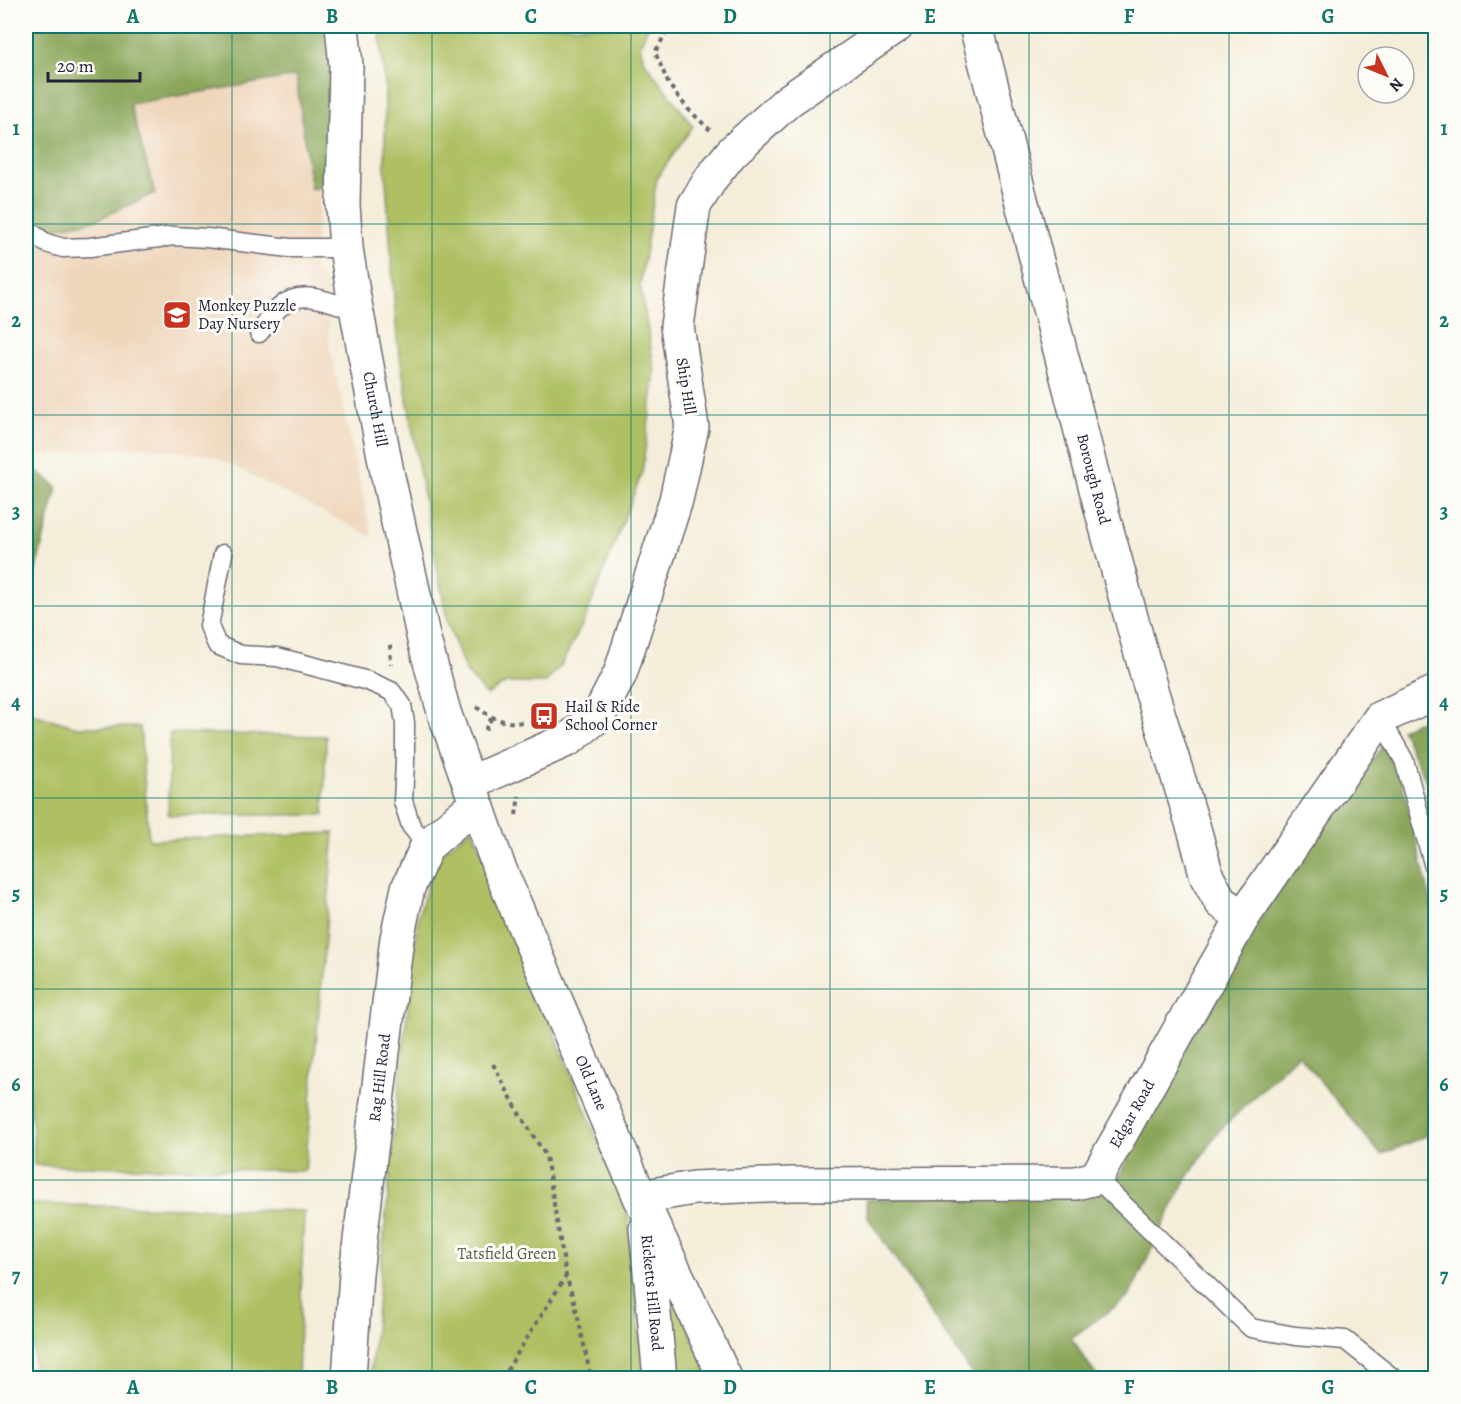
<svg xmlns="http://www.w3.org/2000/svg" width="1461" height="1404" font-family="Alegreya,serif">
	<style>
		.built { fill: #efd6bb }
		.green { fill: #aec064; stroke: #687150; stroke-width: 1.5 }
		.forest { fill: #8aa65a; stroke: #56644a; stroke-width: 1.5 }
		.lines { fill: none; stroke-linecap: round; stroke-linejoin: round }
		.lane-casing { stroke: #6c6972; stroke-width: 21 }
		.street-casing { stroke: #6c6972; stroke-width: 36 }
		.path { stroke: #6c6972; stroke-width: 4; stroke-dasharray: 4.5 4.5; stroke-linecap: butt }
		.lane { stroke: #fff; stroke-width: 18 }
		.street { stroke: #fff; stroke-width: 33 }
		.grid { fill: none; stroke: #0f766e; stroke-width: 1.5; stroke-opacity: 0.55 }
		.labels { text-anchor: middle; dominant-baseline: central; stroke-width: 6; stroke-linejoin: round; paint-order: stroke }
		.poi-label { font-size: 16px; fill: #22223b; stroke: #fdfcf7; text-anchor: start }
		.street-label { font-size: 16px; fill: #22223b; stroke: #fdfcf7 }
		.park-label { font-size: 16px; fill: #535949; stroke: #fdfcf7 }
		.neatline { fill: none; stroke: #0f766e; stroke-width: 2 }
		.grid-label { font-size: 20px; text-anchor: middle; font-weight: bold; fill: #0f766e }
	</style>
	<rect width="100%" height="100%" fill="#fdfcf7"/>
	<filter id="ink" filterUnits="userSpaceOnUse"><feTurbulence type="fractalNoise" baseFrequency=".0167" numOctaves="2"/><feDisplacementMap in="SourceGraphic" scale="12" xChannelSelector="R" yChannelSelector="G"/><feConvolveMatrix kernelMatrix="1 2 1 2 8 2 1 2 1" color-interpolation-filters="sRGB"/></filter>
	<filter id="wash" filterUnits="userSpaceOnUse"><feTurbulence type="fractalNoise" baseFrequency=".008" numOctaves="4" result="noise"/><feDisplacementMap in="SourceGraphic" scale="24" xChannelSelector="R" yChannelSelector="G"/><feGaussianBlur stdDeviation="1.35" result="paint"/><feColorMatrix in="noise" values="0 0 0 0 0 0 0 0 0 0 0 0 0 0 0 0 0 1.4 0 .05"/><feComposite in="paint" operator="in"/></filter>
	<g filter="url(#wash)">
		<rect width="100%" height="100%" fill="#f4edd9"/>
		<polygon class="built" points="304,68 321,188 313,266 328,286 329,344 372,537 213,456 146,447 26,456 26,211 121,101"/>
		<g class="green">
			<polygon points="379,26 648,26 640,46 644,61 693,126 657,178 640,285 655,372 642,473 586,617 561,665 545,683 506,683 486,695 465,670 447,621 424,498 397,339 385,167 385,85"/>
			<polygon points="26,712 78,727 140,727 149,840 334,833 305,1171 34,1165 33,1131 26,1075"/>
			<polygon points="170,733 326,736 324,815 168,815"/>
			<polygon points="472,828 628,1216 644,1378 370,1378 399,1084 418,916 437,857"/>
			<polygon points="30,1204 304,1211 298,1378 34,1378"/>
			<polygon points="662,1268 710,1378 673,1378"/>
		</g>
		<g class="forest">
			<polygon points="26,26 336,26 337,185 311,189 296,76 130,104 155,193 96,220 30,233 26,226"/>
			<polygon points="30,465 57,487 26,608 26,466"/>
			<polygon points="1435,715 1435,818 1427,783 1401,729"/>
			<polygon points="1384,744 1400,774 1435,918 1435,1132 1381,1155 1298,1054 1216,1134 1181,1188 1129,1297 1071,1338 1098,1378 975,1378 868,1218 866,1200 995,1192 1090,1198 1118,1178 1206,1006 1302,853"/>
		</g>
	</g>
	<g filter="url(#ink)">
		<g class="lines">
			<g class="lane-casing">
				<g id="lane">
					<polyline points="26,229 46,243 63,248 90,247 174,236 207,238 290,248 346,248"/>
					<path d="M 259,333 C 266,325 272,314 280,307 C 302,287 333,303 357,311"/>
					<polyline points="223,554 209,626 217,645 241,655 277,657 331,671 368,681 391,691 402,705 405,723 405,762 403,801 411,826 427,846"/>
					<polyline points="1380,718 1404,760 1436,874"/>
					<polyline points="1096,1178 1251,1328 1295,1336 1345,1340 1393,1378"/>
				</g>
			</g>
			<g class="street-casing">
				<g id="street">
					<path id="s1" d="M 342,26 L 346,66 L 343,205 L 346,248 L 353,292 L 387,472 L 424,640 L 444,712 L 498,865 L 640,1197 L 725,1378"/>
					<path id="s2" d="M 976,26 L 1103,516 L 1152,693 L 1195,832 L 1207,877 L 1221,902 L 1243,917"/>
					<polyline points="470,783 569,739 599,715 620,674 676,500 692,427 677,326 694,206 712,177 732,152 788,101 897,26"/>
					<path id="s3" d="M 640,1197 L 694,1188 L 791,1184 L 1076,1183 L 1096,1178 L 1243,917 L 1380,718 L 1436,692"/>
					<path id="s4" d="M 646,1229 L 660,1378"/>
					<path id="s5" d="M 349,1378 L 356,1273 L 397,938 L 408,888 L 427,846 L 465,813 L 478,808"/>
				</g>
			</g>
			<g class="path">
				<polyline points="685,26 666,33 655,52 669,85 688,109 710,130"/>
				<polyline points="717,26 722,27"/>
				<polyline points="390,645 391,664"/>
				<path d="M 476,707 C 494,719 503,724 524,722"/>
				<polyline points="487,730 486,728 492,717"/>
				<polyline points="516,815 519,796"/>
				<polyline points="493,1064 519,1113 546,1156 566,1276 575,1304 591,1378"/>
				<polyline points="502,1378 566,1276"/>
			</g>
			<use href="#lane" class="lane"/>
			<use href="#street" class="street"/>
		</g>
	</g>
	<path class="grid" d="M 232,26 L 232,1378M 432,26 L 432,1378M 631,26 L 631,1378M 830,26 L 830,1378M 1029,26 L 1029,1378M 1229,26 L 1229,1378M 26,224 L 1436,224M 26,415 L 1436,415M 26,606 L 1436,606M 26,798 L 1436,798M 26,989 L 1436,989M 26,1180 L 1436,1180"/>
	<defs>
		<g id="school-square" transform="scale(1.5)"><rect x="-9" y="-9" width="18" height="18" rx="4" fill="#c8321e" stroke="#fdfcf7"/><path d="M0-5L7-2L0 1L-7-2ZM-4 1L0 2.5L4 1V4Q0 6-4 4Z" fill="#fff"/></g>
		<g id="bus-square" transform="scale(1.5)"><rect x="-9" y="-9" width="18" height="18" rx="4" fill="#c8321e" stroke="#fdfcf7"/><path d="M-5-6H5V4H4V6H2V4H-2V6H-4V4H-5ZM-3.5-4V0h7V-4ZM-3.5 1.2v1.5H-2V1.2ZM2 1.2v1.5H3.5V1.2Z" fill="#fff"/></g>
	</defs>
	<g fill-rule="evenodd">
		<use href="#school-square" x="177" y="315"/>
		<use href="#bus-square" x="544" y="716"/>
	</g>
	<g class="labels">
		<g class="poi-label">
			<text x="198" y="306">Monkey Puzzle<tspan x="198" dy="18">Day Nursery</tspan></text>
			<text x="565" y="707">Hail &amp; Ride<tspan x="565" dy="18">School Corner</tspan></text>
		</g>
		<g class="street-label">
			<text transform="translate(686 386) rotate(81)">Ship Hill</text>
			<text stroke="none"><textPath href="#s1" startOffset="386">Church Hill</textPath></text>
			<text stroke="none"><textPath href="#s2" startOffset="468">Borough Road</textPath></text>
			<text stroke="none"><textPath href="#s5" startOffset="302">Rag Hill Road</textPath></text>
			<text stroke="none"><textPath href="#s1" startOffset="1096">Old Lane</textPath></text>
			<text stroke="none"><textPath href="#s3" startOffset="531">Edgar Road</textPath></text>
			<text stroke="none"><textPath href="#s4" startOffset="64">Ricketts Hill Road</textPath></text>
		</g>
		<g class="park-label">
			<text x="507" y="1254">Tatsfield Green</text>
		</g>
	</g>
	<rect width="1461" height="1404" fill="none" stroke="#fdfcf7" stroke-width="66"/>
	<g transform="translate(1386 75) rotate(133)"><circle r="28" fill="#fdfcf7" stroke="#a5a5ac" stroke-width="1.5"/>
	<path d="M0-4.5L10 22L0 15L-10 22Z" fill="#c8321e"/>
	<text y="-9" font-size="16" font-weight="bold" text-anchor="middle" fill="#22223b">N</text>
	</g>
	<path d="M48 72v9h92v-9" fill="none" stroke="#22223b" stroke-width="3"/>
	<text x="57" y="72" font-size="18" fill="#22223b" stroke="#fdfcf7" stroke-width="4.5" paint-order="stroke">20 m</text>
	<rect x="33" y="33" width="1395" height="1338" class="neatline"/>
	<g class="grid-label">
		<text x="133" y="23">A</text>
		<text x="332" y="23">B</text>
		<text x="531" y="23">C</text>
		<text x="730" y="23">D</text>
		<text x="930" y="23">E</text>
		<text x="1129" y="23">F</text>
		<text x="1328" y="23">G</text>
		<text x="16" y="135">1</text>
		<text x="1444" y="135">1</text>
		<text x="16" y="327">2</text>
		<text x="1444" y="327">2</text>
		<text x="16" y="518">3</text>
		<text x="1444" y="518">3</text>
		<text x="16" y="709">4</text>
		<text x="1444" y="709">4</text>
		<text x="16" y="900">5</text>
		<text x="1444" y="900">5</text>
		<text x="16" y="1091">6</text>
		<text x="1444" y="1091">6</text>
		<text x="16" y="1282">7</text>
		<text x="1444" y="1282">7</text>
		<text x="133" y="1394">A</text>
		<text x="332" y="1394">B</text>
		<text x="531" y="1394">C</text>
		<text x="730" y="1394">D</text>
		<text x="930" y="1394">E</text>
		<text x="1129" y="1394">F</text>
		<text x="1328" y="1394">G</text>
	</g>
</svg>
